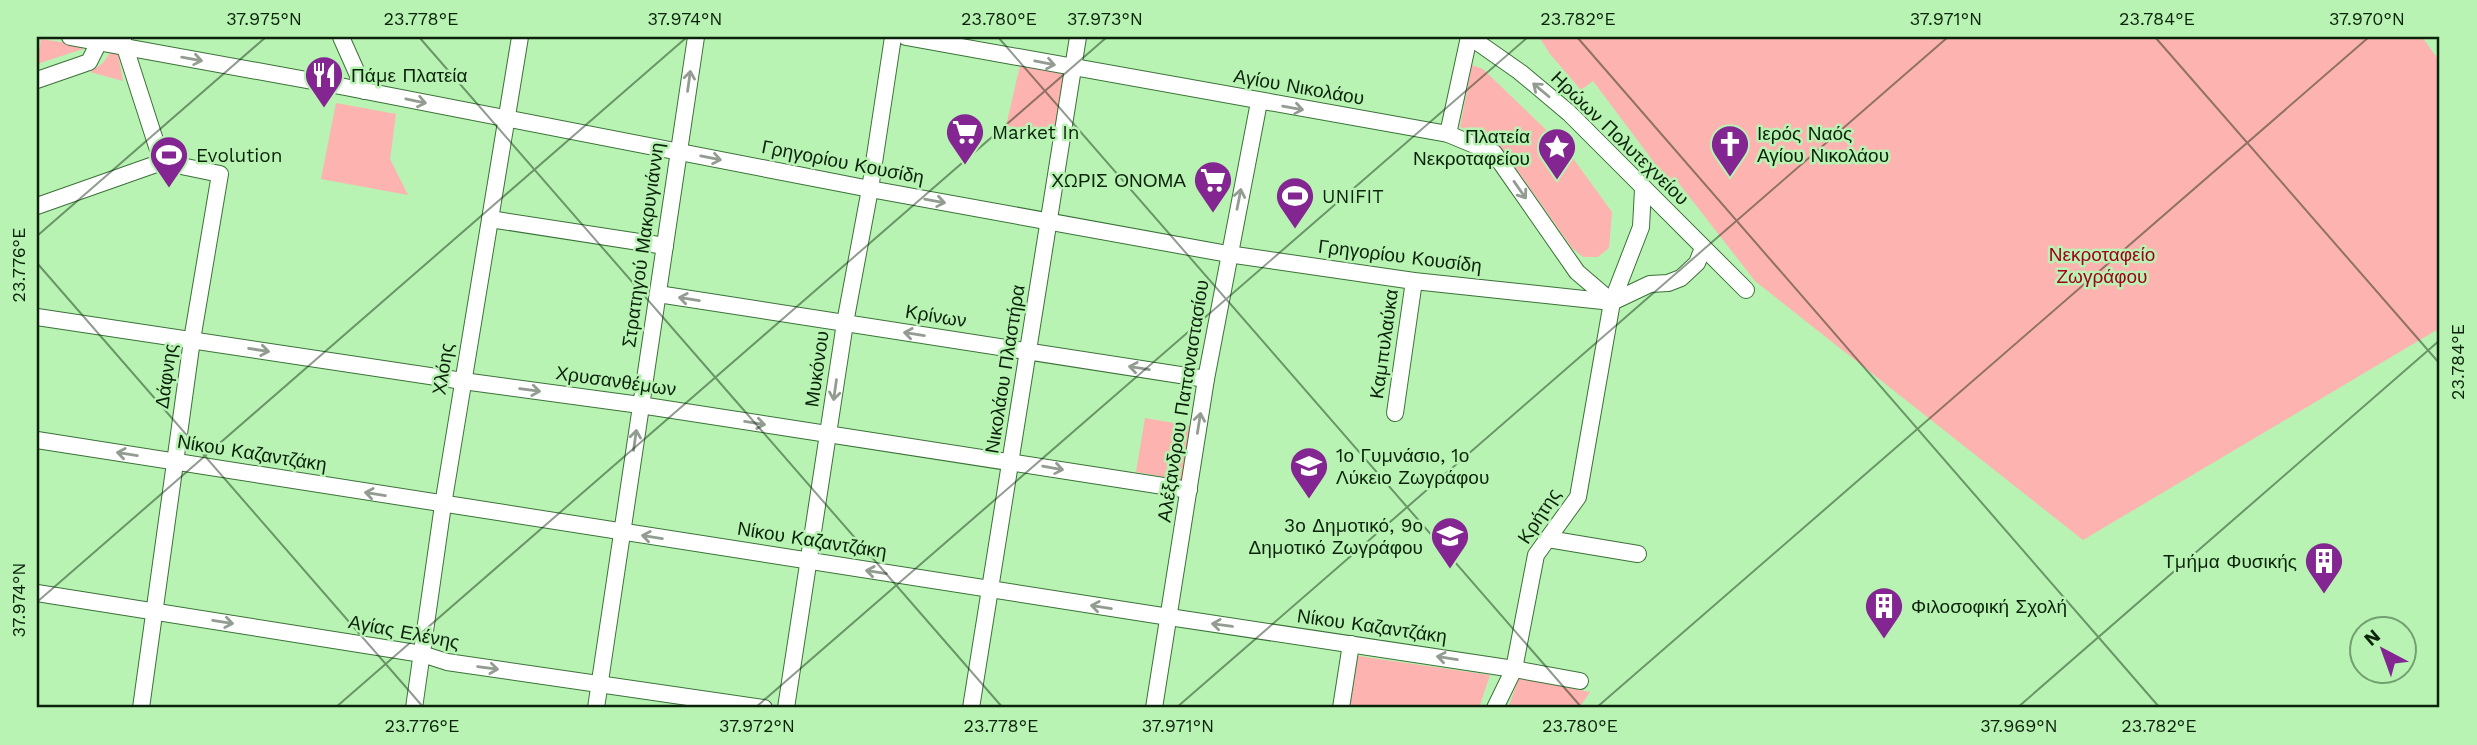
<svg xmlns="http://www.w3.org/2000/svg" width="2477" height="745" font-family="'Work Sans',sans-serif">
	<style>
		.green { fill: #fdb3af }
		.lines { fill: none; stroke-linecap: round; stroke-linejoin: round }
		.minor-casing { stroke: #3b7138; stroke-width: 18 }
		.minor { stroke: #fff; stroke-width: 16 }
		.oneway { stroke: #929c91 }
		.ticks { fill: none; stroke: #0c230b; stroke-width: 2; stroke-opacity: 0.45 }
		.labels { text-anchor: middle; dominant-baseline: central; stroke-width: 5; stroke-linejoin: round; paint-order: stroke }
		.poi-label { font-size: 19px; fill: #0c230b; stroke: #b8f3b3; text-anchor: start }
		.street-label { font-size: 19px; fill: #0c230b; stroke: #b8f3b3 }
		.park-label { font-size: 19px; fill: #a2001f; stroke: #b8f3b3 }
		.neatline { fill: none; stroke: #0c230b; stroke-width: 2.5 }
		.ticks-label { font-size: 18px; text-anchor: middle; fill: #0c230b }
	</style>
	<rect width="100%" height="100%" fill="#b8f3b3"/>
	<g class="green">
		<polygon points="1539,37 2422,37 2440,62 2440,328 2083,540 1755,281 1677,181 1671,185 1593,81 1581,90 1550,54"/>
		<polygon points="41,39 79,45 83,49 37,64"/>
		<polygon points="110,53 118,54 123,81 90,72 103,63"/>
		<polygon points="1021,61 1071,70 1063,134 1006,126"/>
		<polygon points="1472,65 1483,69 1567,150 1612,212 1609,248 1598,257 1583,257 1572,248 1498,143 1460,127"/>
		<polygon points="336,103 396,114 390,159 408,195 321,179"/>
		<polygon points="1145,418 1191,426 1182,480 1136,472"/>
		<polygon points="1358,656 1490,675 1479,708 1350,708"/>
		<polygon points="1519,678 1590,692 1579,708 1508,708"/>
	</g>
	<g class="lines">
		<g class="minor-casing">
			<g id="minor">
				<polyline points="70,37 345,87 870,189 1228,254 1414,281 1612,302 1650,284 1668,283 1681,278 1697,263 1703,248"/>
				<polyline points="341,37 365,91"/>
				<polyline points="906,37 1448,134 1494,153 1577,272 1612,302"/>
				<polyline points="1470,37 1520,72 1569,113 1746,290"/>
				<polyline points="123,41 162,162"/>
				<polyline points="37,80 89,62 99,42"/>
				<polyline points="1448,134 1469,37"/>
				<polyline points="37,206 162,162 220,174 192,340 141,708"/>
				<polyline points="490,219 665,246"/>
				<polyline points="658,294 1206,379"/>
				<polyline points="37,317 463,381 640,405 1189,490"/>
				<polyline points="1395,413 1414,281"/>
				<polyline points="37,440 1169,617 1514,669 1580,681"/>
				<polyline points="1548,539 1638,554"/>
				<polyline points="37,593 422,654 447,662 764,708"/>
				<polyline points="414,708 443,505 520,37"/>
				<polyline points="596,708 696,37"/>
				<polyline points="786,708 845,323 870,189 893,37"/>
				<polyline points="971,708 1078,37"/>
				<polyline points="1154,708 1206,379 1259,102"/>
				<polyline points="1341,708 1351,644"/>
				<polyline points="1495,708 1514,669 1536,555 1578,497 1612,302 1641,227 1643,189"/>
			</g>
		</g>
		<use href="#minor" class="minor"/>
	</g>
	<defs><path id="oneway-shaft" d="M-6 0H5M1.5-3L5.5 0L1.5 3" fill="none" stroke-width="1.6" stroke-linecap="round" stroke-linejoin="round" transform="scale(1.75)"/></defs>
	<g class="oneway">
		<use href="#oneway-shaft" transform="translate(192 59) rotate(10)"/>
		<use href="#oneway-shaft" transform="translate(1045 63) rotate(11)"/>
		<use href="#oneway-shaft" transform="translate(689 81) rotate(-82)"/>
		<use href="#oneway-shaft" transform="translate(1541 90) rotate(-140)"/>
		<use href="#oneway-shaft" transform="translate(416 101) rotate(12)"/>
		<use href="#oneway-shaft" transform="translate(1293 108) rotate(10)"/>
		<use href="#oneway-shaft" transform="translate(711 158) rotate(11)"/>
		<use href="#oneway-shaft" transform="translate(1520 190) rotate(55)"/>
		<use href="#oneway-shaft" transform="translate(1239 199) rotate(-79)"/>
		<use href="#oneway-shaft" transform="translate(935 201) rotate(10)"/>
		<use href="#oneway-shaft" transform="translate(689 299) rotate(-171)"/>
		<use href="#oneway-shaft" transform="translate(914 334) rotate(-171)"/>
		<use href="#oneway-shaft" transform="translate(259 350) rotate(9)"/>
		<use href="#oneway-shaft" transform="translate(1139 368) rotate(-171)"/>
		<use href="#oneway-shaft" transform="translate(530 390) rotate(8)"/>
		<use href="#oneway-shaft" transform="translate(835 390) rotate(98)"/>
		<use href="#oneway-shaft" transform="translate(755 423) rotate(9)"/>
		<use href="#oneway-shaft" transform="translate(1199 423) rotate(-81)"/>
		<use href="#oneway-shaft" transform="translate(635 440) rotate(-82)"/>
		<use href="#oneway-shaft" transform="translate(127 454) rotate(-171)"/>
		<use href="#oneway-shaft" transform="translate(1053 468) rotate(10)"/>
		<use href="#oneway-shaft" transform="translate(375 494) rotate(-171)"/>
		<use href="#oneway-shaft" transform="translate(652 537) rotate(-171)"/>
		<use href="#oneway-shaft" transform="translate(876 572) rotate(-171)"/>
		<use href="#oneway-shaft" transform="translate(1101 607) rotate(-171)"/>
		<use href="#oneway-shaft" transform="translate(223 622) rotate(9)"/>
		<use href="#oneway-shaft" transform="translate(1222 625) rotate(-172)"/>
		<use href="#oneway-shaft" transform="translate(1447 658) rotate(-171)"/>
		<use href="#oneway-shaft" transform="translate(488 668) rotate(8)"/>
	</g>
	<path class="ticks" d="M 419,37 L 1003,708M 998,37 L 1582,708M 1577,37 L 2160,708M 2155,37 L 2440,364M 37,236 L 266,37M 37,263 L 424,708M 37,602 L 687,37M 335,708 L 1107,37M 755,708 L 1528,37M 1176,708 L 1948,37M 1596,708 L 2369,37M 2017,708 L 2440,340M 2438,708 L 2440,706"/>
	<defs>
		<g id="restaurant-pin" transform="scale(2.0125)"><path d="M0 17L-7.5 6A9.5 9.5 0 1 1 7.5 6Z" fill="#842691" stroke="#b8f3b3"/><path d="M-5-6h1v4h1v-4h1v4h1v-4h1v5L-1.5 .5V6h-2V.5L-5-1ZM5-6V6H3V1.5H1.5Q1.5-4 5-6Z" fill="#fff"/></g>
		<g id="supermarket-pin" transform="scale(2.0125)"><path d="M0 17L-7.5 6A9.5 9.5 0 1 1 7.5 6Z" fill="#842691" stroke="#b8f3b3"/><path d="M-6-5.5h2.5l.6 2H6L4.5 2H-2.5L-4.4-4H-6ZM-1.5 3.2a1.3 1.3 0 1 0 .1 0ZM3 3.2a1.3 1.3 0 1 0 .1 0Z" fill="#fff"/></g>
		<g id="church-pin" transform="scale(2.0125)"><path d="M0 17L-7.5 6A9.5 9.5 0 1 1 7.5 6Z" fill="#842691" stroke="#b8f3b3"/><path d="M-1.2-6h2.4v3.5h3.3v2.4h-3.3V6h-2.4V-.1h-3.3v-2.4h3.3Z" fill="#fff"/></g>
		<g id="sight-pin" transform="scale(2.0125)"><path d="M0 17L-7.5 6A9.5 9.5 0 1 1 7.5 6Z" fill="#842691" stroke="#b8f3b3"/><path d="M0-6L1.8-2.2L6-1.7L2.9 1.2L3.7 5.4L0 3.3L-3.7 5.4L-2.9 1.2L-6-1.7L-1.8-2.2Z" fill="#fff"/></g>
		<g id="stadium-pin" transform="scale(2.0125)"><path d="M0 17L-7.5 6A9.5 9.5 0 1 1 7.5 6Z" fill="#842691" stroke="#b8f3b3"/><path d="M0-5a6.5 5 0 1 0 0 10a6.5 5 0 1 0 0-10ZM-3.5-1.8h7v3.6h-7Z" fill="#fff"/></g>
		<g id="school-pin" transform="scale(2.0125)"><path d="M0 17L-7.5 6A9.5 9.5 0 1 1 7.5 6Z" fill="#842691" stroke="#b8f3b3"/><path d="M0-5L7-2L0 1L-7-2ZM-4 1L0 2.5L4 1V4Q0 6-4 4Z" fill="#fff"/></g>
		<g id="building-pin" transform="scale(2.0125)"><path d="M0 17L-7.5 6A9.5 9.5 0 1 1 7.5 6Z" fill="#842691" stroke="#b8f3b3"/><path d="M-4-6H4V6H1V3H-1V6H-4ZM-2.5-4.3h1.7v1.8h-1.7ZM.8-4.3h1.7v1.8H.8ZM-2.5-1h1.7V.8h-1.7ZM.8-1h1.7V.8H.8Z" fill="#fff"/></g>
	</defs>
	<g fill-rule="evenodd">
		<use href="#restaurant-pin" x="324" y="75"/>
		<use href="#supermarket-pin" x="965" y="132"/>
		<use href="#church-pin" x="1730" y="144"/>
		<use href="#sight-pin" x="1557" y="147"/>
		<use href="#stadium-pin" x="169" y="155"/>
		<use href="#supermarket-pin" x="1213" y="180"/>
		<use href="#stadium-pin" x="1295" y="196"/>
		<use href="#school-pin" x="1309" y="466"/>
		<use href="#school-pin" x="1450" y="536"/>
		<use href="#building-pin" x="2324" y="561"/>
		<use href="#building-pin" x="1884" y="606"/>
	</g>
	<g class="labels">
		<g class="poi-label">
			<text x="351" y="75">Πάμε Πλατεία</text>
			<text x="992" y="132">Market In</text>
			<text x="1757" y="133">Ιερός Ναός<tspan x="1757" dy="22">Αγίου Νικολάου</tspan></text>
			<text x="1530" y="136" text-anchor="end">Πλατεία<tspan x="1530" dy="22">Νεκροταφείου</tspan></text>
			<text x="196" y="155">Evolution</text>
			<text x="1186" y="180" text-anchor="end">ΧΩΡΙΣ ΟΝΟΜΑ</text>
			<text x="1322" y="196">UNIFIT</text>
			<text x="1336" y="455">1ο Γυμνάσιο, 1ο<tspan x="1336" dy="22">Λύκειο Ζωγράφου</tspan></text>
			<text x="1423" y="525" text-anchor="end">3ο Δημοτικό, 9ο<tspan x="1423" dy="22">Δημοτικό Ζωγράφου</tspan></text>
			<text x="2297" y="561" text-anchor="end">Τμήμα Φυσικής</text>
			<text x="1911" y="606">Φιλοσοφική Σχολή</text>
		</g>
		<g class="street-label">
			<text transform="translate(1299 87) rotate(10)">Αγίου Νικολάου</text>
			<text transform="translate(1620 138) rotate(44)">Ηρώων Πολυτεχνείου</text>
			<text transform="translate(843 162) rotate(11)">Γρηγορίου Κουσίδη</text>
			<text transform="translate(643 245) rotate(-82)">Στρατηγού Μακρυγιάννη</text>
			<text transform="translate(1400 256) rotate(7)">Γρηγορίου Κουσίδη</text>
			<text transform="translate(936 316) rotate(9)">Κρίνων</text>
			<text transform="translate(1384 344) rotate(-82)">Καμπυλαύκα</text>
			<text transform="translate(443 369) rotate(-81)">Χλόης</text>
			<text transform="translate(817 369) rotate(-82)">Μυκόνου</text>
			<text transform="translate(1005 369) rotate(-81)">Νικολάου Πλαστήρα</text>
			<text transform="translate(166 376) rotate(-82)">Δάφνης</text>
			<text transform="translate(616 381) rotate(8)">Χρυσανθέμων</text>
			<text transform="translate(1183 401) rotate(-81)">Αλέξανδρου Παπαναστασίου</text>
			<text transform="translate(252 453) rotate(9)">Νίκου Καζαντζάκη</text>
			<text transform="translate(1539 516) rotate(-57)">Κρήτης</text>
			<text transform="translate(812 540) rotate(9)">Νίκου Καζαντζάκη</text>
			<text transform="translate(1372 626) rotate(8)">Νίκου Καζαντζάκη</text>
			<text transform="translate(404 632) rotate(11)">Αγίας Ελένης</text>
		</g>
		<g class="park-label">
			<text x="2102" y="254">Νεκροταφείο<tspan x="2102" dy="22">Ζωγράφου</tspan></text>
		</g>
	</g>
	<rect width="2477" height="745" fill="none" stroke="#b8f3b3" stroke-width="77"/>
	<g transform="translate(2383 650) rotate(319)"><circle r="33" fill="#b8f3b3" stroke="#73a070" stroke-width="2"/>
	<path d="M0-5L12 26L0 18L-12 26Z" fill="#842691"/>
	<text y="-10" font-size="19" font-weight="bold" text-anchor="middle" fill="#0c230b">N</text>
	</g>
	<rect x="38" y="38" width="2400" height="668" class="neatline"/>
	<g class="ticks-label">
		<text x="264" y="25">37.975°N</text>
		<text x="421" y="25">23.778°E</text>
		<text x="685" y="25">37.974°N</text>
		<text x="999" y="25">23.780°E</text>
		<text x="1105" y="25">37.973°N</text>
		<text x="1578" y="25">23.782°E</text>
		<text x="1946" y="25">37.971°N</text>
		<text x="2157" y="25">23.784°E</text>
		<text x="2367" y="25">37.970°N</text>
		<text transform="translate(19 265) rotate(-90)" y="6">23.776°E</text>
		<text transform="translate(2458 362) rotate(-90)" y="6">23.784°E</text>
		<text transform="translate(19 600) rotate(-90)" y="6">37.974°N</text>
		<text x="422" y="732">23.776°E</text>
		<text x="757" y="732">37.972°N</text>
		<text x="1001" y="732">23.778°E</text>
		<text x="1178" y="732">37.971°N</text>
		<text x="1580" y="732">23.780°E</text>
		<text x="2019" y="732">37.969°N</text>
		<text x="2159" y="732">23.782°E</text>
	</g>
</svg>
